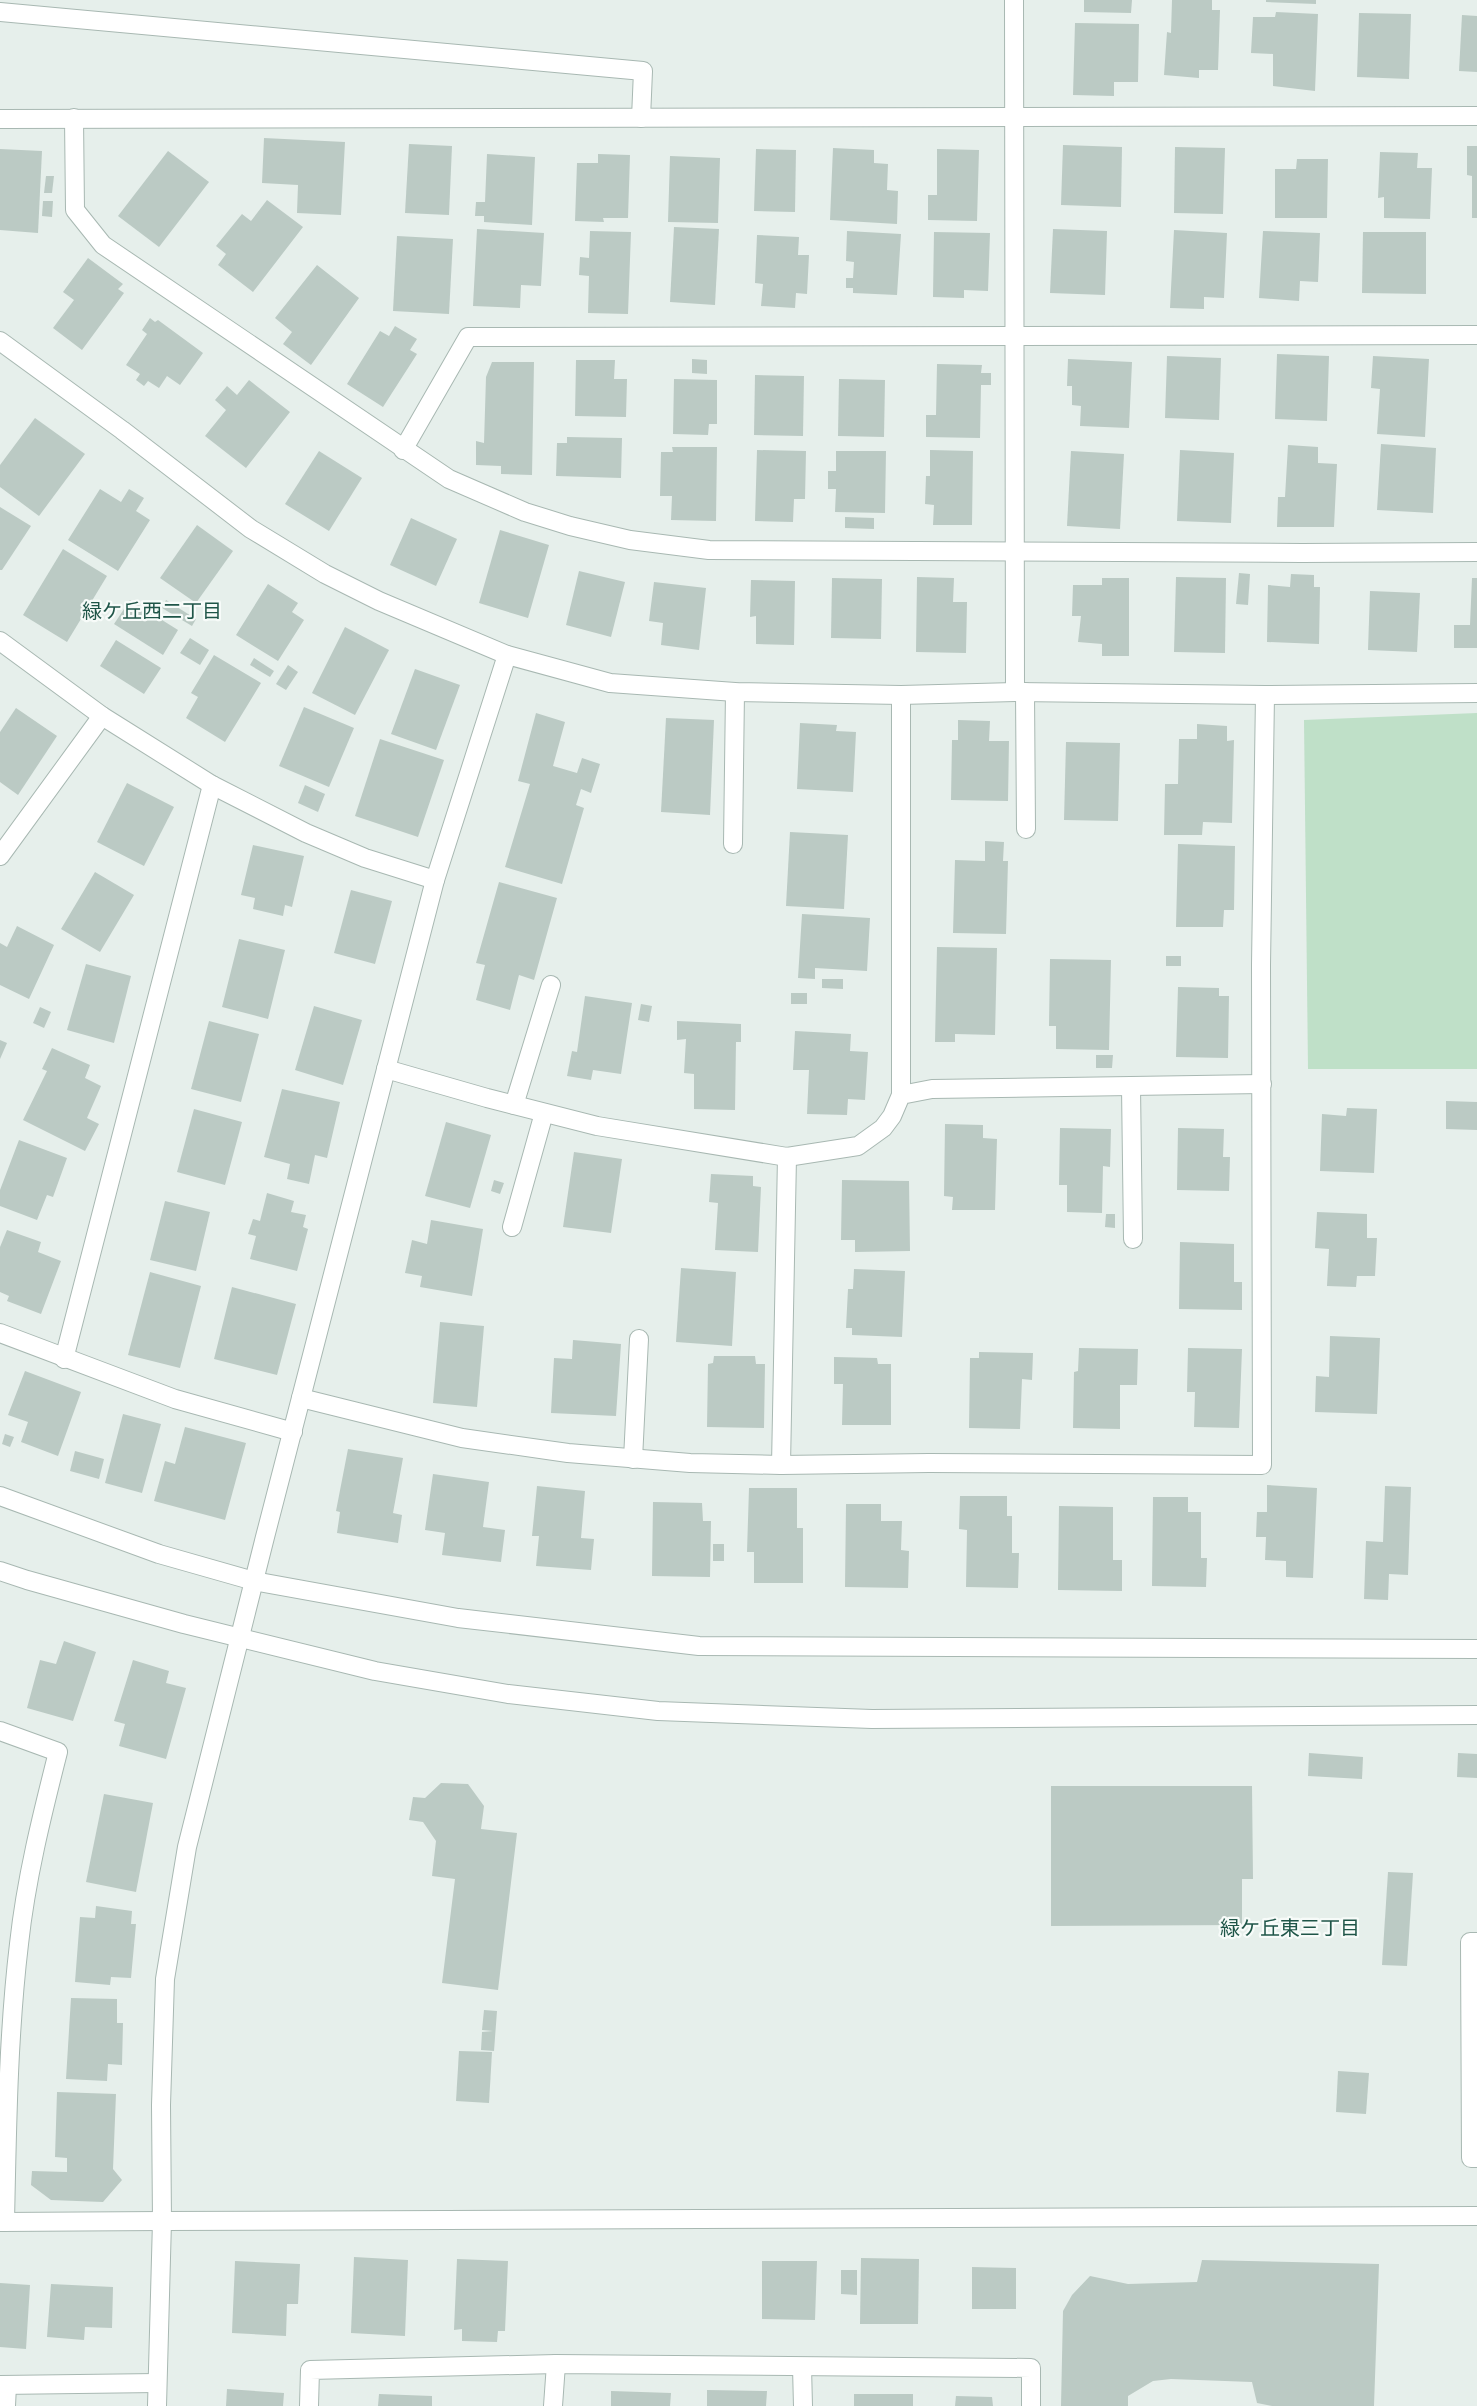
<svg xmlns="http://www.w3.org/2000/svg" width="1477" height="2406" font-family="'PT Sans Narrow','Noto Sans JP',sans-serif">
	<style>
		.green { fill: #bfe0c8 }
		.building { fill: #bbcac4 }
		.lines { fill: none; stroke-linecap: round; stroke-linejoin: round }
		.service-casing { stroke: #a8b8b2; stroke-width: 20 }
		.minor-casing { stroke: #a8b8b2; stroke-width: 20 }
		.tertiary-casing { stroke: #a8b8b2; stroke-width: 20 }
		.service { stroke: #fff; stroke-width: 18 }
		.minor { stroke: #fff; stroke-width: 18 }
		.tertiary { stroke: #fff; stroke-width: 18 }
		.labels { text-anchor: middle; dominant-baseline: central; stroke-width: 4.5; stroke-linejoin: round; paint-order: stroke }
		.neighbourhood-label { font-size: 20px; fill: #1f5548; stroke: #f7fbf9 }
	</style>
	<rect width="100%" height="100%" fill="#e6efeb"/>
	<polygon class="green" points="1477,713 1477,1069 1308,1069 1304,720"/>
	<g class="building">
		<polygon points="1084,0 1132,0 1131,13 1084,12"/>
		<polygon points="1172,0 1212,0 1212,10 1220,10 1218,70 1199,70 1199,78 1164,75 1167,32 1171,33"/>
		<polygon points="1266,0 1316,0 1316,4 1266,2"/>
		<polygon points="1276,12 1318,14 1315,91 1273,86 1273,54 1251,53 1253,17 1275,17"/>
		<polygon points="1359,13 1411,14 1409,79 1357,77"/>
		<polygon points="1462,15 1477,16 1477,72 1459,71"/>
		<polygon points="1075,23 1139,24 1138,82 1114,82 1114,96 1073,95"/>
		<polygon points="264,138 345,142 341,215 297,213 298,185 262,183"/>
		<polygon points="409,144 452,146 449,215 405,213"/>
		<polygon points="1063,145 1122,147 1121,207 1061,205"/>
		<polygon points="1467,146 1477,146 1477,218 1472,218 1472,176 1467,175"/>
		<polygon points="1175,147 1225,148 1223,214 1174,213"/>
		<polygon points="833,148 874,150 874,163 888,164 887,190 898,191 897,224 830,220"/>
		<polygon points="0,149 42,151 38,233 0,230"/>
		<polygon points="756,149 796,150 795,212 754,211"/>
		<polygon points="937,149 979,150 977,221 928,220 928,195 937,195"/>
		<polygon points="168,151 209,182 159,247 118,216"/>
		<polygon points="1380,152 1418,153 1417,168 1432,168 1430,219 1384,218 1384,197 1378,198"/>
		<polygon points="487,154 535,157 532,225 484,222 484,216 475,216 476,202 485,202"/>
		<polygon points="598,154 630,155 628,218 603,218 604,222 575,221 577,163 598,163"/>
		<polygon points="670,156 720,158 718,223 668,222"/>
		<polygon points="1297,159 1328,159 1327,218 1275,218 1275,169 1296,169"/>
		<polygon points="46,176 54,176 52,193 44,193"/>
		<polygon points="267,200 303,227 253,292 218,265 226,254 216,246 242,214 251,221"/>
		<polygon points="43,201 53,201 52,217 42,216"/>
		<polygon points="674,227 719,229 715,305 670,302"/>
		<polygon points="477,229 544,233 541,286 521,285 520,308 473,306"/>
		<polygon points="1053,229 1107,231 1105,295 1050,293"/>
		<polygon points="1174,230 1227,233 1224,298 1204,297 1204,309 1170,308"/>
		<polygon points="590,231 631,232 628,314 588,313 589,276 579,275 580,257 589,258"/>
		<polygon points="847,231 901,234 897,295 853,293 853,288 846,288 846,278 853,278 854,262 846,261"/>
		<polygon points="1263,231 1320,233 1318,282 1300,281 1299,301 1259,298"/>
		<polygon points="934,232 990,233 988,291 964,290 964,298 933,297"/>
		<polygon points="1363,232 1426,232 1426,294 1362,293"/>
		<polygon points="757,235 799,237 798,255 809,255 807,294 796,293 795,308 761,306 763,284 755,283"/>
		<polygon points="397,236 453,239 449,314 393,311"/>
		<polygon points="88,258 123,284 118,289 124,293 82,350 53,328 74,300 63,292"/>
		<polygon points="317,265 359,298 311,365 283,344 292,332 275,318"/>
		<polygon points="150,318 155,322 158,320 203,353 180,385 167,376 159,388 148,381 144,386 136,380 140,374 126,365 147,334 142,330"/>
		<polygon points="395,326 417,339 410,350 417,354 383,407 347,384 380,331 389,336"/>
		<polygon points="1277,354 1329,356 1327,421 1275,419"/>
		<polygon points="1167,356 1221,358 1219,420 1165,418"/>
		<polygon points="1373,356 1429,359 1425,437 1377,434 1380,389 1371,388"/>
		<polygon points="692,359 707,360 707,374 692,373"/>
		<polygon points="1068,359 1132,362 1129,428 1080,426 1081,406 1072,405 1072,386 1067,386"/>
		<polygon points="576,360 615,360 614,379 627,379 626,417 575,416"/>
		<polygon points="492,362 534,362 532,475 501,474 501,466 476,465 476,441 484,443 486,377"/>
		<polygon points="937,364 982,365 981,373 991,373 991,385 981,385 980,438 926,437 926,415 936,415"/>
		<polygon points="755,375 804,376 803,436 754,435"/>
		<polygon points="674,379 717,380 717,424 709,424 708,435 673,434"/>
		<polygon points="839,379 885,380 884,437 838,436"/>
		<polygon points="249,380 290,412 246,468 205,436 226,410 215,400 227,386 237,395"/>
		<polygon points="35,418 85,454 39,516 0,487 0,465"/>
		<polygon points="567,437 622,438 621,478 556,476 557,443 567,443"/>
		<polygon points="1381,444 1436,448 1433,513 1377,510"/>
		<polygon points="1288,445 1318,447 1318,463 1337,464 1334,527 1277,527 1278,497 1285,497"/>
		<polygon points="672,447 717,447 716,521 671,520 672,496 660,496 661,452 673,452"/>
		<polygon points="757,450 806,451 805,499 794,499 793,522 755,521"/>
		<polygon points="930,450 973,451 972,525 933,525 934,505 925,504 926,476 930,476"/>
		<polygon points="1180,450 1234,453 1231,523 1177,521"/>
		<polygon points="319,451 362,478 329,531 285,504"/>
		<polygon points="836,451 886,451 885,513 835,512 836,489 828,489 828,471 836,471"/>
		<polygon points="1071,451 1124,454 1120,529 1067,526"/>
		<polygon points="100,489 121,502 129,489 144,498 136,511 150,520 118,571 68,540"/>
		<polygon points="0,507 31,526 2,570 0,570"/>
		<polygon points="845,517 874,518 874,529 845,528"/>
		<polygon points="411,518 457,539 436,586 390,565"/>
		<polygon points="197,525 233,551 196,603 160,578"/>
		<polygon points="500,530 549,545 528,618 479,603"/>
		<polygon points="63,549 107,576 67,642 23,615"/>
		<polygon points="579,571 625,582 611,637 566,625"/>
		<polygon points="1239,573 1250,574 1248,605 1236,604"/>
		<polygon points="1291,574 1314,575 1314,587 1320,587 1319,644 1267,642 1268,585 1290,587"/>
		<polygon points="917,577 954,578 953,602 967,602 966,653 916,652"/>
		<polygon points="1176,577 1226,578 1225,653 1174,652"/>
		<polygon points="832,578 882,579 881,639 831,638"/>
		<polygon points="1102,578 1129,578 1129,656 1102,656 1102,644 1078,642 1081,616 1072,616 1073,585 1102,585"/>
		<polygon points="1472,578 1477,578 1477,648 1454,648 1454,625 1470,625"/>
		<polygon points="751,580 795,581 794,645 756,644 756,616 750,617"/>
		<polygon points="654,582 706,588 699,650 661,645 663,623 649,621"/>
		<polygon points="268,584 298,603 292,612 304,620 278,661 236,635"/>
		<polygon points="1370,591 1420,593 1417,652 1368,650"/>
		<polygon points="130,600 178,630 163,655 114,624"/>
		<polygon points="166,600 196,619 192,626 162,608"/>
		<polygon points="345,627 389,650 355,715 312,693"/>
		<polygon points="190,638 209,650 200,665 180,653"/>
		<polygon points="116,640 161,668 144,694 100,666"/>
		<polygon points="214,655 261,683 225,742 186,718 198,697 191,693"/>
		<polygon points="254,658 274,671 270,677 250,665"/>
		<polygon points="288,665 298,672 286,690 276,684"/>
		<polygon points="415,669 460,685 436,750 391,734"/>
		<polygon points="304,707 354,728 329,787 279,766"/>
		<polygon points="16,708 57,736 18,795 0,782 0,732"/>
		<polygon points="536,713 565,722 553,766 577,773 582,758 600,764 591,793 581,789 576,805 584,808 562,884 505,867 530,784 518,781"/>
		<polygon points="666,718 714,720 710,815 661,812"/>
		<polygon points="958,720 990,721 989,741 1009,741 1008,801 951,800 952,740 958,740"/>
		<polygon points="800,723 837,725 836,731 856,732 853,792 797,789"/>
		<polygon points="1197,724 1227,726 1227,741 1234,740 1232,823 1203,822 1202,835 1164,835 1165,784 1178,784 1179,739 1197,739"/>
		<polygon points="380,739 444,760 418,837 355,816"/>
		<polygon points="1066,742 1120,743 1118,821 1064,820"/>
		<polygon points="127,783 174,807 144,866 97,842"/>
		<polygon points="305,785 325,794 318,812 298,803"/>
		<polygon points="790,832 848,835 844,909 786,906"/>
		<polygon points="985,841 1004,842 1003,861 1008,861 1006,934 953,933 955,860 985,861"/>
		<polygon points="1178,844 1235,846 1234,910 1224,910 1223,927 1176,927"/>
		<polygon points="253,845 304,856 292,907 285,905 283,916 253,909 255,898 241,895"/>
		<polygon points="95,872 134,895 100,952 61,929"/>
		<polygon points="499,882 557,898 534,980 519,975 510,1010 476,1000 485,965 476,963"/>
		<polygon points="351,890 392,901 375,964 334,953"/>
		<polygon points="802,914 870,918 867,971 815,968 815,979 798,978"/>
		<polygon points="17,926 54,945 29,999 0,985 0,943 7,947"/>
		<polygon points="239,939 285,950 268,1019 222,1007"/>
		<polygon points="937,947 997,948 995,1035 955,1034 955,1042 935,1042"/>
		<rect x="1166" y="956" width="15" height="10"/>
		<polygon points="1050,959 1111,960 1109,1050 1056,1049 1056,1026 1049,1026"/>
		<polygon points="86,964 131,976 114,1043 67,1030"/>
		<polygon points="822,979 843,979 843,989 822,988"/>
		<polygon points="1178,987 1219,988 1219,996 1229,996 1228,1058 1176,1057"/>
		<rect x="791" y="993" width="16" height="11"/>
		<polygon points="585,996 632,1003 621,1074 593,1070 591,1080 567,1076 572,1051 577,1052"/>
		<polygon points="641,1004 652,1006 649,1022 638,1020"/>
		<polygon points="314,1006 362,1020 343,1085 295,1070"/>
		<polygon points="40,1007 51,1012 44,1028 33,1023"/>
		<polygon points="209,1021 259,1034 241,1102 191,1089"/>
		<polygon points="677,1021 741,1024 741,1042 736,1042 735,1110 694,1109 694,1074 684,1073 686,1039 677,1040"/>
		<polygon points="795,1031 851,1034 850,1051 868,1052 865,1100 848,1099 847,1115 807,1114 809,1070 793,1070"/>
		<polygon points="0,1040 7,1043 0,1059"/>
		<polygon points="52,1048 90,1065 85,1078 101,1086 87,1118 99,1124 85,1151 23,1120 47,1071 42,1069"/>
		<polygon points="1096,1055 1113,1055 1112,1068 1096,1068"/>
		<polygon points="282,1089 340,1102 327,1158 315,1155 309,1184 287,1179 290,1164 264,1157"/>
		<polygon points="1446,1101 1477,1102 1477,1130 1446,1129"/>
		<polygon points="1347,1108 1377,1109 1374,1173 1320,1171 1322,1114 1346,1116"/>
		<polygon points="194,1109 242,1122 225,1185 177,1172"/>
		<polygon points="446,1122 491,1135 470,1208 425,1196"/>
		<polygon points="945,1124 983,1125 983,1138 997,1139 995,1210 952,1210 953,1197 944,1196"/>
		<polygon points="1060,1128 1111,1129 1110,1167 1103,1166 1102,1213 1067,1212 1067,1185 1059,1185"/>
		<polygon points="1178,1128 1224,1129 1223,1157 1230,1157 1229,1191 1177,1190"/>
		<polygon points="19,1140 67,1158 53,1197 47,1195 37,1220 0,1206 0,1190"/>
		<polygon points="574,1152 622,1159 611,1233 563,1227"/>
		<polygon points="711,1174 753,1176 753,1186 761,1187 758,1252 715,1250 718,1203 709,1202"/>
		<polygon points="494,1180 504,1183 500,1194 491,1191"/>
		<polygon points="842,1180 909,1181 910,1251 855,1252 855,1240 841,1240"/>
		<polygon points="267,1193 294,1201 291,1212 306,1215 303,1227 308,1229 297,1271 250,1259 256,1236 248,1234 253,1219 260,1221"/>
		<polygon points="165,1201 210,1212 196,1271 150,1260"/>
		<polygon points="1317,1212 1367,1214 1367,1238 1377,1238 1375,1276 1357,1276 1356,1287 1327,1286 1329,1249 1315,1248"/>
		<polygon points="1106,1214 1115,1214 1115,1228 1105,1227"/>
		<polygon points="431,1220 483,1229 472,1296 420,1287 422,1276 405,1273 412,1240 427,1244"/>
		<polygon points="7,1230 41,1242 38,1252 61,1261 41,1314 7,1301 9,1296 0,1292 0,1247"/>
		<polygon points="1180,1242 1234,1244 1234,1282 1242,1282 1242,1310 1179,1309"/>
		<polygon points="681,1268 736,1272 732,1346 676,1342"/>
		<polygon points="854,1269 905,1271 902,1337 852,1335 852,1328 846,1328 848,1289 853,1289"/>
		<polygon points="150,1272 201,1286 180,1368 128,1355"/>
		<polygon points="232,1287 296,1304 277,1375 214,1359"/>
		<polygon points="440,1322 484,1326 477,1407 433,1403"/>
		<polygon points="1330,1336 1380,1338 1377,1414 1315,1412 1316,1376 1329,1377"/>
		<polygon points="573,1340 621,1344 616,1416 551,1413 554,1358 572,1359"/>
		<polygon points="1079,1348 1138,1349 1137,1385 1120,1385 1120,1429 1073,1428 1074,1372 1078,1371"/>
		<polygon points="1188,1348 1242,1349 1239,1428 1194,1427 1195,1392 1187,1392"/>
		<polygon points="979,1352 1033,1353 1032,1380 1022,1379 1020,1429 969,1428 970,1358 979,1358"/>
		<polygon points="714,1356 755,1356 756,1364 765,1364 764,1428 707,1427 708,1364 713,1363"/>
		<polygon points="834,1357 877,1358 878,1364 891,1364 891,1425 842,1425 843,1384 834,1384"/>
		<polygon points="25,1371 81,1392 58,1456 21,1442 28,1422 8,1415"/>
		<polygon points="123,1414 161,1424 142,1493 105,1483"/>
		<polygon points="185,1427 246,1443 225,1520 154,1501 165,1461 175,1464"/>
		<polygon points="5,1434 14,1437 10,1447 2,1444"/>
		<polygon points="348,1449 403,1458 393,1513 402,1515 398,1543 337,1533 340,1512 336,1511"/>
		<polygon points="75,1451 104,1459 99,1479 70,1471"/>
		<polygon points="433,1474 489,1482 483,1527 505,1530 501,1562 442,1555 445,1533 425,1530"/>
		<polygon points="1267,1485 1317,1488 1313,1578 1286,1577 1286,1561 1265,1560 1266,1537 1256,1537 1257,1512 1267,1512"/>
		<polygon points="537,1486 585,1491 581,1538 594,1539 591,1570 536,1566 539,1536 532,1536"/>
		<polygon points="1385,1486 1411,1487 1408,1575 1389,1574 1388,1600 1364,1599 1366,1541 1383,1542"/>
		<polygon points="749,1488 797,1488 797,1528 803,1528 803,1583 754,1583 754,1552 747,1552"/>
		<polygon points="960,1496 1007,1496 1007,1516 1012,1516 1012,1553 1019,1553 1018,1588 966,1587 967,1530 959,1529"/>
		<polygon points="1153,1497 1188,1497 1188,1512 1201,1512 1201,1558 1207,1558 1206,1587 1152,1586"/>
		<polygon points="653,1502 702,1503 703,1521 711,1521 710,1577 652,1576"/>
		<polygon points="846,1504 881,1504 881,1521 902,1521 901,1550 909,1551 908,1588 845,1587"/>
		<polygon points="1059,1506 1113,1507 1113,1560 1122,1560 1122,1591 1058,1590"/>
		<rect x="713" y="1544" width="11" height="17"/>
		<polygon points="64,1641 96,1652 73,1721 27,1708 40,1660 56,1664"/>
		<polygon points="133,1660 169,1671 166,1683 186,1688 166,1759 119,1746 125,1724 114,1721"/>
		<polygon points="1309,1753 1363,1757 1362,1779 1308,1776"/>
		<polygon points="1458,1753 1477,1754 1477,1778 1457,1777"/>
		<polygon points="441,1783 468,1784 484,1806 481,1829 517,1833 498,1990 442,1983 455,1879 432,1876 436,1841 423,1822 409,1820 413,1797 425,1798"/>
		<polygon points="1051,1786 1252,1786 1253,1879 1242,1879 1242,1925 1051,1926"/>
		<polygon points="104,1794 153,1803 136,1892 86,1882"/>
		<polygon points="1388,1872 1413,1873 1407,1966 1382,1965"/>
		<polygon points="96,1906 132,1911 131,1924 136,1924 131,1978 111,1977 110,1985 75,1982 80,1917 95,1918"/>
		<polygon points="71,1998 117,1999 117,2023 123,2023 122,2065 108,2064 107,2081 66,2079"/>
		<polygon points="484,2010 497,2011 494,2051 481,2050 482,2032 493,2031 482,2030"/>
		<polygon points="459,2051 492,2052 489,2103 456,2101"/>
		<polygon points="1338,2071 1369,2073 1366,2114 1336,2112"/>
		<polygon points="57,2092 116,2094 113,2169 122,2180 103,2202 51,2200 31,2185 32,2171 67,2172 67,2158 55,2157"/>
		<polygon points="354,2257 408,2260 405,2336 351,2333"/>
		<polygon points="861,2258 919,2259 918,2324 860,2324"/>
		<polygon points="457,2259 508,2261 505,2331 498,2331 497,2342 462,2341 462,2329 454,2330"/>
		<polygon points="1202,2260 1379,2264 1374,2406 1272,2406 1257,2403 1252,2382 1171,2379 1153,2381 1128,2396 1128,2406 1061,2406 1063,2311 1072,2295 1090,2276 1128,2284 1197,2282"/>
		<polygon points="235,2261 300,2264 298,2304 287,2304 286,2336 232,2333"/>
		<polygon points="762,2261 817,2261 815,2320 762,2319"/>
		<polygon points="972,2267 1016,2268 1016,2309 972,2309"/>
		<polygon points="841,2270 857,2270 857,2295 841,2294"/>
		<polygon points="0,2283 30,2285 26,2349 0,2347"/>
		<polygon points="51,2284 113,2287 112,2328 85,2327 84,2340 47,2337"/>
		<polygon points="227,2389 284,2393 283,2406 226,2406"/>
		<polygon points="707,2390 767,2391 766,2406 707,2406"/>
		<polygon points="611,2391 671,2393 670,2406 611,2406"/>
		<polygon points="379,2394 432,2396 432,2406 378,2406"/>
		<rect x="854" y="2394" width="59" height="12"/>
		<polygon points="956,2396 992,2397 993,2406 955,2406"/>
	</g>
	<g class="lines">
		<g class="service-casing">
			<g id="service">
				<polyline points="1025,692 1026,829"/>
				<polyline points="733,844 735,692"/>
				<polyline points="514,1105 551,985"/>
				<polyline points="512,1227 544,1113"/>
				<polyline points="633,1459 639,1339"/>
			</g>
		</g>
		<g class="minor-casing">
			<g id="minor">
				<polyline points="1014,0 1015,692"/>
				<polyline points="0,12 643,71 641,118"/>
				<polyline points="74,118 75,210 103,245 449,479 525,512 570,526 630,540 709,550 1302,553 1477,552"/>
				<polyline points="0,119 1477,116"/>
				<polyline points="403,450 468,337 1477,335"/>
				<polyline points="0,641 102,716 212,785 306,833 365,858 435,880"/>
				<polyline points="901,695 901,1095"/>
				<polyline points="0,856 102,716"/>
				<polyline points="386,1069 487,1098 597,1126 787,1157 858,1146 883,1128 892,1116 901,1095 932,1089 1262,1084"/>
				<polyline points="1131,1087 1133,1239"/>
				<polyline points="0,1333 175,1399 293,1432"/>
				<polyline points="64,1359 212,785"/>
				<polyline points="301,1398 462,1438 568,1453 690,1463 781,1465 929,1463 1262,1465 1261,965 1265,695"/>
				<polyline points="781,1465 787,1157"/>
				<path d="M 0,1731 L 58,1752 C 42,1815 26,1879 19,1944 C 8,2036 7,2129 5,2222"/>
				<polyline points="1477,1942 1470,1942 1471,2158 1477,2158"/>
				<polyline points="0,2222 162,2221"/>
				<polyline points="802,2367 803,2406"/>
				<polyline points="0,2385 157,2383"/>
				<polyline points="6,2406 7,2385"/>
				<polyline points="309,2406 310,2370 556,2364 1031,2368 1031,2406"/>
				<polyline points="553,2406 556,2364"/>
			</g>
		</g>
		<g class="tertiary-casing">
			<g id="tertiary">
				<polyline points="0,341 122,430 251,529 325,574 379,601 507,655 610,683 735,692 901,695 1015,692 1265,695 1477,693"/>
				<polyline points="0,1496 159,1554 254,1581 458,1618 699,1646 1477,1649"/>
				<polyline points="0,1571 27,1580 184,1624 375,1671 508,1694 658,1711 872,1719 1477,1715"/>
				<polyline points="162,2221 1477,2216"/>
				<polyline points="157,2406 162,2221 161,2105 165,1979 187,1847 265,1537 435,880 507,655"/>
			</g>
		</g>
		<use href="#service" class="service"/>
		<use href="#minor" class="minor"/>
		<use href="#tertiary" class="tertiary"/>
	</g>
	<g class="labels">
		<g class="neighbourhood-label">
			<text x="152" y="611">緑ケ丘西二丁目</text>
			<text x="1290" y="1928">緑ケ丘東三丁目</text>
		</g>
	</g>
</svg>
